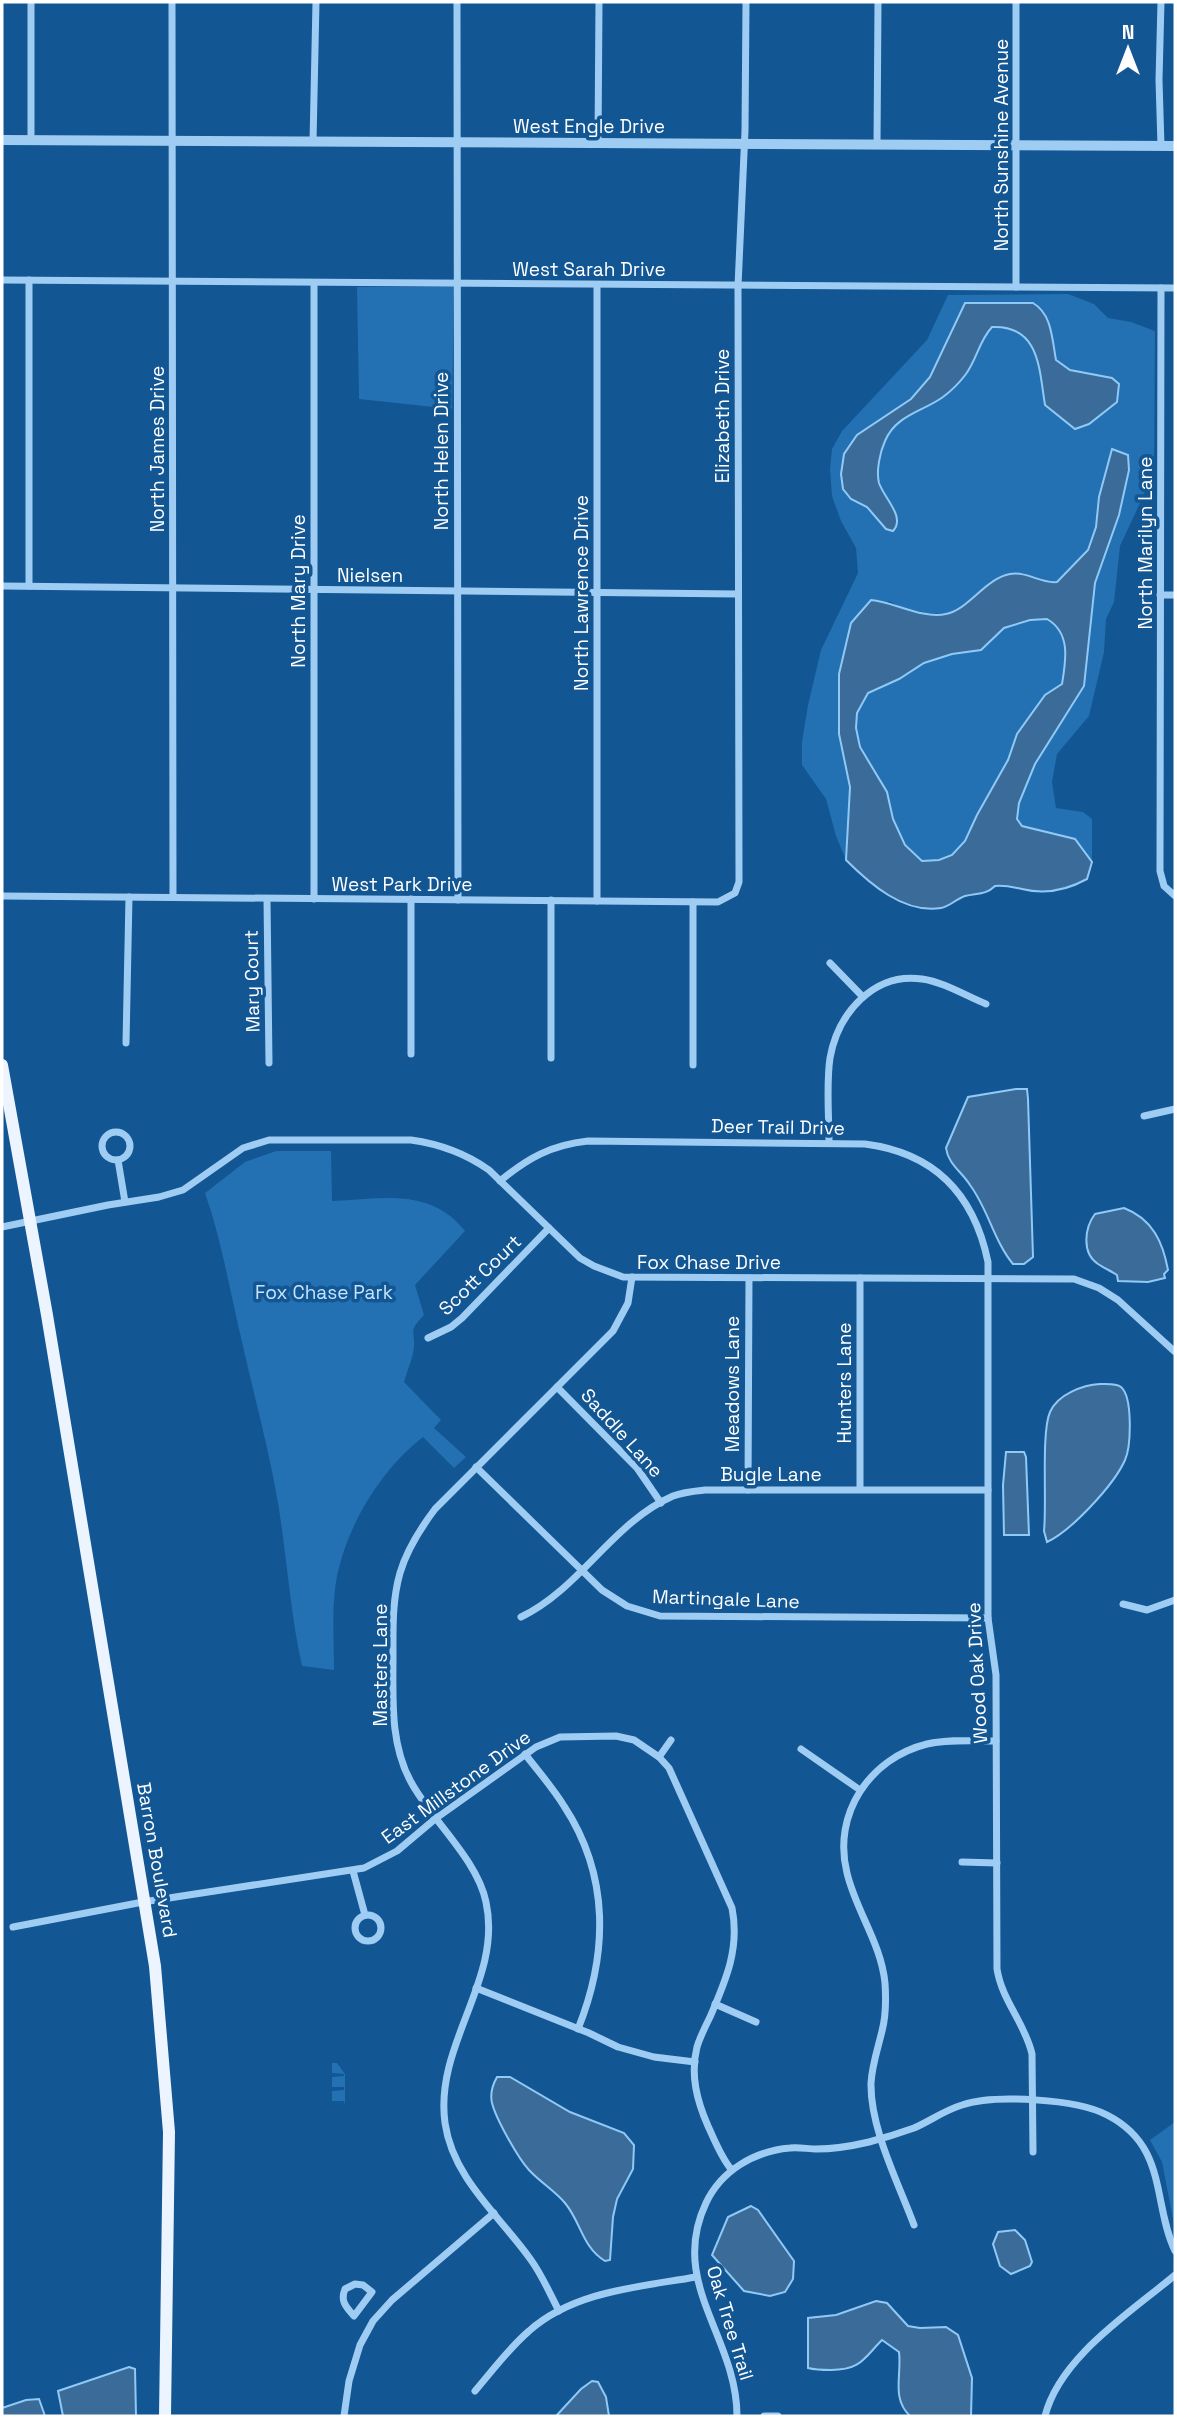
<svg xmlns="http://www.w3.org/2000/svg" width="1177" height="2418" font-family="'Space Grotesk',sans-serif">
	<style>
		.green { fill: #2370b2; fill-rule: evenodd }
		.water { fill: #3b6c99; stroke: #91c9f6; stroke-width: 2; fill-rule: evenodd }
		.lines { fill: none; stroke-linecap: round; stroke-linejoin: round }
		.minor { stroke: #9fccf3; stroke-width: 7 }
		.tertiary { stroke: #9fccf3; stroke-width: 10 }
		.primary { stroke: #ebf4ff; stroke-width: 12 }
		.labels { text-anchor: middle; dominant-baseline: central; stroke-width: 7; stroke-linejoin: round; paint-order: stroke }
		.street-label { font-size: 19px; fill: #fff; stroke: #125693 }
		.park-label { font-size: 19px; fill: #c6e4fd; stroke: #125693 }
	</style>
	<rect width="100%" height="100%" fill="#125693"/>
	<g class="green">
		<polygon points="357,287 454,287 452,409 359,399"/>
		<path d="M 1068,294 L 1094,304 L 1108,318 L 1131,322 L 1155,331 L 1154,473 L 1120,546 L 1114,602 L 1106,619 L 1104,652 L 1089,716 L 1057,754 L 1052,782 L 1056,808 L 1083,812 L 1092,819 L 1092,862 L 1075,839 L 1022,826 L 1017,819 L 1019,803 L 1035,765 L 1084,686 L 1095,583 L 1119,515 L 1129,470 L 1113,449 L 1099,497 L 1096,527 L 1087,550 L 1057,582 L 1045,583 L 1023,573 L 990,581 L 982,592 L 948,614 L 925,613 L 901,607 L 889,601 L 839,674 L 839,734 L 850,787 L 846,860 L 836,836 L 826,799 L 802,765 L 802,742 L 808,705 L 821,650 L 858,573 L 856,548 L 841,521 L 832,496 L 830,469 L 832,449 L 842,431 L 927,340 L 948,295 ZM 1033,303 L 1049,321 L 1056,360 L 1070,370 L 1112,378 L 1045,405 C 1039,369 1040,325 992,327 C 979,341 976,360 965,374 C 960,381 953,388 946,394 C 935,404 922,408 909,415 C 886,426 875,456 879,480 C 881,492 892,507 898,519 L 886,529 L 867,507 L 857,435 L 911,399 L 930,377 L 942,354 Z"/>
		<path d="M 1047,619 C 1051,621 1055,622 1057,625 C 1070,640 1065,667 1062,684 L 1045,695 L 1017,734 L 1008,760 L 977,815 L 966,841 L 952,855 L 939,860 L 922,861 L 905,845 L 893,819 L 887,792 L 860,747 L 856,728 L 857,713 L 868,693 L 899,679 L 924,663 L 952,654 L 981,650 L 1004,628 L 1030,620 Z"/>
		<path d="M 276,1151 L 331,1151 L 332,1201 C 382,1199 430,1187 465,1231 L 415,1285 L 424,1315 C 408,1332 415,1329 414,1347 C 413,1358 407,1371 404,1382 L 441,1420 L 434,1428 L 466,1457 L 454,1468 L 423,1437 C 379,1471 342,1533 335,1589 C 332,1615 334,1643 334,1670 L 302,1666 C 290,1612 287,1557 278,1503 C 269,1449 254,1396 242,1342 C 230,1292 222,1242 205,1193 L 245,1162 Z"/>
		<polygon points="332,2063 337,2063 345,2074 345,2105 344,2101 332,2101 332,2091 344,2090 344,2087 332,2087 332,2077 344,2076 344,2074 332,2073"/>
		<polygon points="1175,2122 1175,2229 1162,2162 1150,2140"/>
	</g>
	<g class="water">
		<path d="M 965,303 L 1033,303 C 1052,314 1052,339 1056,360 L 1070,370 L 1112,378 L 1119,384 L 1117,402 L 1089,424 L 1075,429 L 1045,405 C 1039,369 1040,325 992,327 C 979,341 977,359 966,374 C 960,382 951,391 943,397 C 922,412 896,415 885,441 C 880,452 876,471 879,483 C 884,498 906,517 893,531 L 886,529 L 867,507 L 851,499 L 843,489 L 841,474 L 844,454 L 857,435 L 911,399 L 930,377 Z"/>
		<path d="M 1112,449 L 1128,455 L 1129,470 L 1119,515 L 1095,583 L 1084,686 L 1035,764 L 1019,803 L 1017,819 L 1022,826 L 1075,839 L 1092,862 L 1087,879 C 1067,890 1046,895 1022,889 C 1012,887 1006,885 995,886 C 986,895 977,893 965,896 C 956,899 949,907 941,908 C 904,914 870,884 846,860 L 850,787 L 839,734 L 839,674 L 851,623 L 871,600 C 895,602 921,619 946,614 C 968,610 986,578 1010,574 C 1028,571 1040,584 1057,582 L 1088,550 L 1096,527 L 1099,497 ZM 1047,619 C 1071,633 1066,660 1062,684 L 1045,695 L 1017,734 L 1008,760 L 977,815 L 965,841 L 952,855 L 939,860 L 922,861 L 905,845 L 893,819 L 887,792 L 860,747 L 856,728 L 857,713 L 868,693 L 899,679 L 924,663 L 952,654 L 981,650 L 1004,628 L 1030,620 Z"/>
		<path d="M 1016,1089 L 1027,1089 L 1028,1099 L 1033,1257 L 1024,1264 L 1013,1264 C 994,1241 988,1209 970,1185 C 962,1172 948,1164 946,1148 L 968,1097 Z"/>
		<path d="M 1124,1208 C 1153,1219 1163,1243 1168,1270 L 1164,1274 L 1165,1278 L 1148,1282 L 1118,1281 L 1117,1275 C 1111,1271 1104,1268 1098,1264 C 1081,1253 1085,1227 1095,1214 Z"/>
		<path d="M 1100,1384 C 1107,1384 1116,1383 1121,1387 C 1133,1397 1131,1447 1125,1460 C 1114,1485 1071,1531 1047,1542 L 1044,1531 C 1047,1502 1041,1433 1050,1412 C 1058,1394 1083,1385 1100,1384 Z"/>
		<polygon points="1006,1452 1024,1452 1026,1457 1029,1535 1004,1535 1003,1485"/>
		<path d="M 497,2077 L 510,2077 L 570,2112 L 624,2133 L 634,2145 L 633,2169 L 617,2199 L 613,2217 L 610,2260 L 605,2261 C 582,2247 581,2222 565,2203 C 555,2191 540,2182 529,2170 C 518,2158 496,2119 492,2103 C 490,2094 493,2084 497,2077 Z"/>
		<polygon points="751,2206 758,2210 794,2261 793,2279 785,2292 770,2296 744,2291 712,2255 728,2217"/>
		<polygon points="1015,2230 1025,2240 1032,2262 1030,2266 1011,2274 1000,2266 993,2244 998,2232"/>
		<path d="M 876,2301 L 887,2303 L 908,2326 L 920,2328 L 946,2327 L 958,2335 L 972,2378 L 971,2416 L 910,2416 C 891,2398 902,2375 899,2352 L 882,2340 C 864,2358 861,2370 831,2370 C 823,2370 816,2370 808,2368 L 808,2318 L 836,2315 Z"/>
		<polygon points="129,2367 135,2369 136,2416 63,2416 58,2391"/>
		<polygon points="592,2381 598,2382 606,2397 609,2416 556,2416 581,2389"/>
		<polygon points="39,2399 45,2416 2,2416 2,2408 26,2400"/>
	</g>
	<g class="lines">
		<g class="minor">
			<polyline points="31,2 31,140"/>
			<polyline points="172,2 173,897"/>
			<polyline points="457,2 458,900"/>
			<polyline points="1016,2 1016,287"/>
			<polyline points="1161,2 1159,80 1161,146"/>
			<polyline points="313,142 316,2"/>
			<polyline points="598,143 599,2"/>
			<polyline points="877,145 878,2"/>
			<polyline points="2,280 1175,288"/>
			<polyline points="29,280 29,586"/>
			<polyline points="314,284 314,899"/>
			<polyline points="1161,288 1160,871 1164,886 1175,896"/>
			<polyline points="2,586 737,594"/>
			<polyline points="1160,595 1175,595"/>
			<polyline points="2,896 718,902 735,893 739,882 738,286 745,131 746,2"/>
			<polyline points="267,899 269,1063"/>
			<polyline points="551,900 551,1058"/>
			<polyline points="597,901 597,285"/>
			<polyline points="693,902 693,1065"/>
			<polyline points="830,963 863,997"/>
			<polyline points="126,1043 129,897"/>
			<polyline points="411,1054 411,899"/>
			<polyline points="1144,1116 1175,1109"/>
			<circle cx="116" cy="1146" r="14"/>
			<path d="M 829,1143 C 829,1115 826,1085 830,1058 C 838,1013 874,972 922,979 C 944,982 966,996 986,1004"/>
			<polyline points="118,1160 125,1202"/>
			<path d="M 500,1181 C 528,1158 551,1145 588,1141 L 865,1144 C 935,1153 974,1194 988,1262 L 988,1618 L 996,1675 L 997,1969 C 1002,2001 1025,2023 1032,2054 L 1033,2152"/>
			<path d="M 2,1227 L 108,1205 L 159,1197 L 183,1190 L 243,1148 L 269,1140 L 411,1140 C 440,1144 465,1153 489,1170 L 580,1258 L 594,1266 L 623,1277 L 1074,1279 L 1099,1288 L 1118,1300 L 1175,1352"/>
			<polyline points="428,1338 451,1327 462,1318 549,1228"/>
			<polyline points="557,1387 637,1468 661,1503"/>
			<polyline points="476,1467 602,1590 627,1606 660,1616 988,1618"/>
			<polyline points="860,1489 860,1278"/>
			<polyline points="748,1490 749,1278"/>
			<polyline points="1123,1604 1147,1610 1175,1600"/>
			<path d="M 521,1617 C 580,1589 613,1522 673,1496 C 683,1492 695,1491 705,1490 L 988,1490"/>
			<polyline points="801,1749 860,1790"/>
			<path d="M 525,1754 C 538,1771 553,1788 564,1806 C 610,1876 608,1954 578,2029"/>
			<polyline points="659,1757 671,1740"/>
			<polyline points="962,1862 997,1863"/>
			<polyline points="353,1871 365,1915"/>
			<circle cx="368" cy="1928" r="13"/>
			<path d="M 13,1927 L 143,1902 L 364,1868 L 397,1851 L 435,1819 L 536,1747 L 560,1737 L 616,1736 L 634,1740 L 659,1757 L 669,1768 L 732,1908 C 740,1948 726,1980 710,2017 C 705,2027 700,2037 697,2047 C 690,2075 697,2101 708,2126 C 715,2141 721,2157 731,2169"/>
			<polyline points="476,1988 589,2033 618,2047 654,2057 695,2062"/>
			<polyline points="715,2004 756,2022"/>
			<path d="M 914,2225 C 898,2182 870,2128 871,2083 C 872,2065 878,2048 882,2031 C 886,2016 886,1998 885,1983 C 881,1943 856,1911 847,1873 C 832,1814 870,1758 927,1744 C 949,1739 974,1741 996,1741"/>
			<path d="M 355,2284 L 363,2285 L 372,2292 L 354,2316 C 346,2307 340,2301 345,2289 Z"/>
			<path d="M 559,2311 C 550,2294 542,2275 531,2260 C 500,2216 453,2179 445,2123 C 434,2044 503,1980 486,1902 C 477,1859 432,1821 411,1782 C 390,1744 393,1699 393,1658 C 393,1629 392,1601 400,1573 C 407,1549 420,1529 435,1509 L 613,1331 L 628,1303 L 632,1277"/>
			<path d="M 475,2391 C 493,2370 509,2348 529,2331 C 574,2291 639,2287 696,2277"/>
			<polyline points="344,2416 349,2381 360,2345 373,2321 392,2300 494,2213"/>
			<path d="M 737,2416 C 737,2337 668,2283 706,2203 C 721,2171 754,2151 790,2148 C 799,2147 808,2149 816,2149 C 834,2149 852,2146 869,2142 C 884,2138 900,2133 914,2128 C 930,2121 945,2110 962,2105 C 994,2094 1077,2099 1107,2115 C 1168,2146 1152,2202 1175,2251"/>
			<polyline points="764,2416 778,2416"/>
			<path d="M 1045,2416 C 1060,2357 1130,2313 1175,2275"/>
		</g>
		<polyline class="tertiary" points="2,140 1175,146"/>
		<polyline class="primary" points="2,1065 47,1315 155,1966 169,2132 165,2416"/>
	</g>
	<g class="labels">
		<g class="street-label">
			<text x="589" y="126">West Engle Drive</text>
			<text transform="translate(1001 145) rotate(-90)">North Sunshine Avenue</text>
			<text x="589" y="269">West Sarah Drive</text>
			<text transform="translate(722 416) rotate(-90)">Elizabeth Drive</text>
			<text transform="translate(157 449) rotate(-90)">North James Drive</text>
			<text transform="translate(441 451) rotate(-90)">North Helen Drive</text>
			<text transform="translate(1145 543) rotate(-90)">North Marilyn Lane</text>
			<text x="370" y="575">Nielsen</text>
			<text transform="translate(298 591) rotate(-90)">North Mary Drive</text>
			<text transform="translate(581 593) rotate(-90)">North Lawrence Drive</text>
			<text x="402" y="884">West Park Drive</text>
			<text transform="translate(252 981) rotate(-91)">Mary Court</text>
			<text transform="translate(778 1127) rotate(1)">Deer Trail Drive</text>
			<text x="709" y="1262">Fox Chase Drive</text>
			<text transform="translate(480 1275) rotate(-44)">Scott Court</text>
			<text transform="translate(844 1383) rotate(-90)">Hunters Lane</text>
			<text transform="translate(732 1384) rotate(-90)">Meadows Lane</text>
			<text transform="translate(622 1433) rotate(48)">Saddle Lane</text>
			<text x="771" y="1474">Bugle Lane</text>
			<text transform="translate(726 1599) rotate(2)">Martingale Lane</text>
			<text transform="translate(380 1665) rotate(-90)">Masters Lane</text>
			<text transform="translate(977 1673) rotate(-93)">Wood Oak Drive</text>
			<text transform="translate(456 1787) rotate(-36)">East Millstone Drive</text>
			<text transform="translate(157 1860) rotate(80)">Barron Boulevard</text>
			<text transform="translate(730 2323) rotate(73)">Oak Tree Trail</text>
		</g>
		<g class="park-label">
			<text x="324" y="1292">Fox Chase Park</text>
		</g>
	</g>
	<rect width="1177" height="2418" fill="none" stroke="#ffffff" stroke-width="7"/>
	<g transform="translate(1128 49)" stroke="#125693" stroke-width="5" paint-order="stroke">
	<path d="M0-5L12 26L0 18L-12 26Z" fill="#ffffff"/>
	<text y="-10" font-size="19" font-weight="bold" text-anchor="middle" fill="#ffffff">N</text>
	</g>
</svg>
